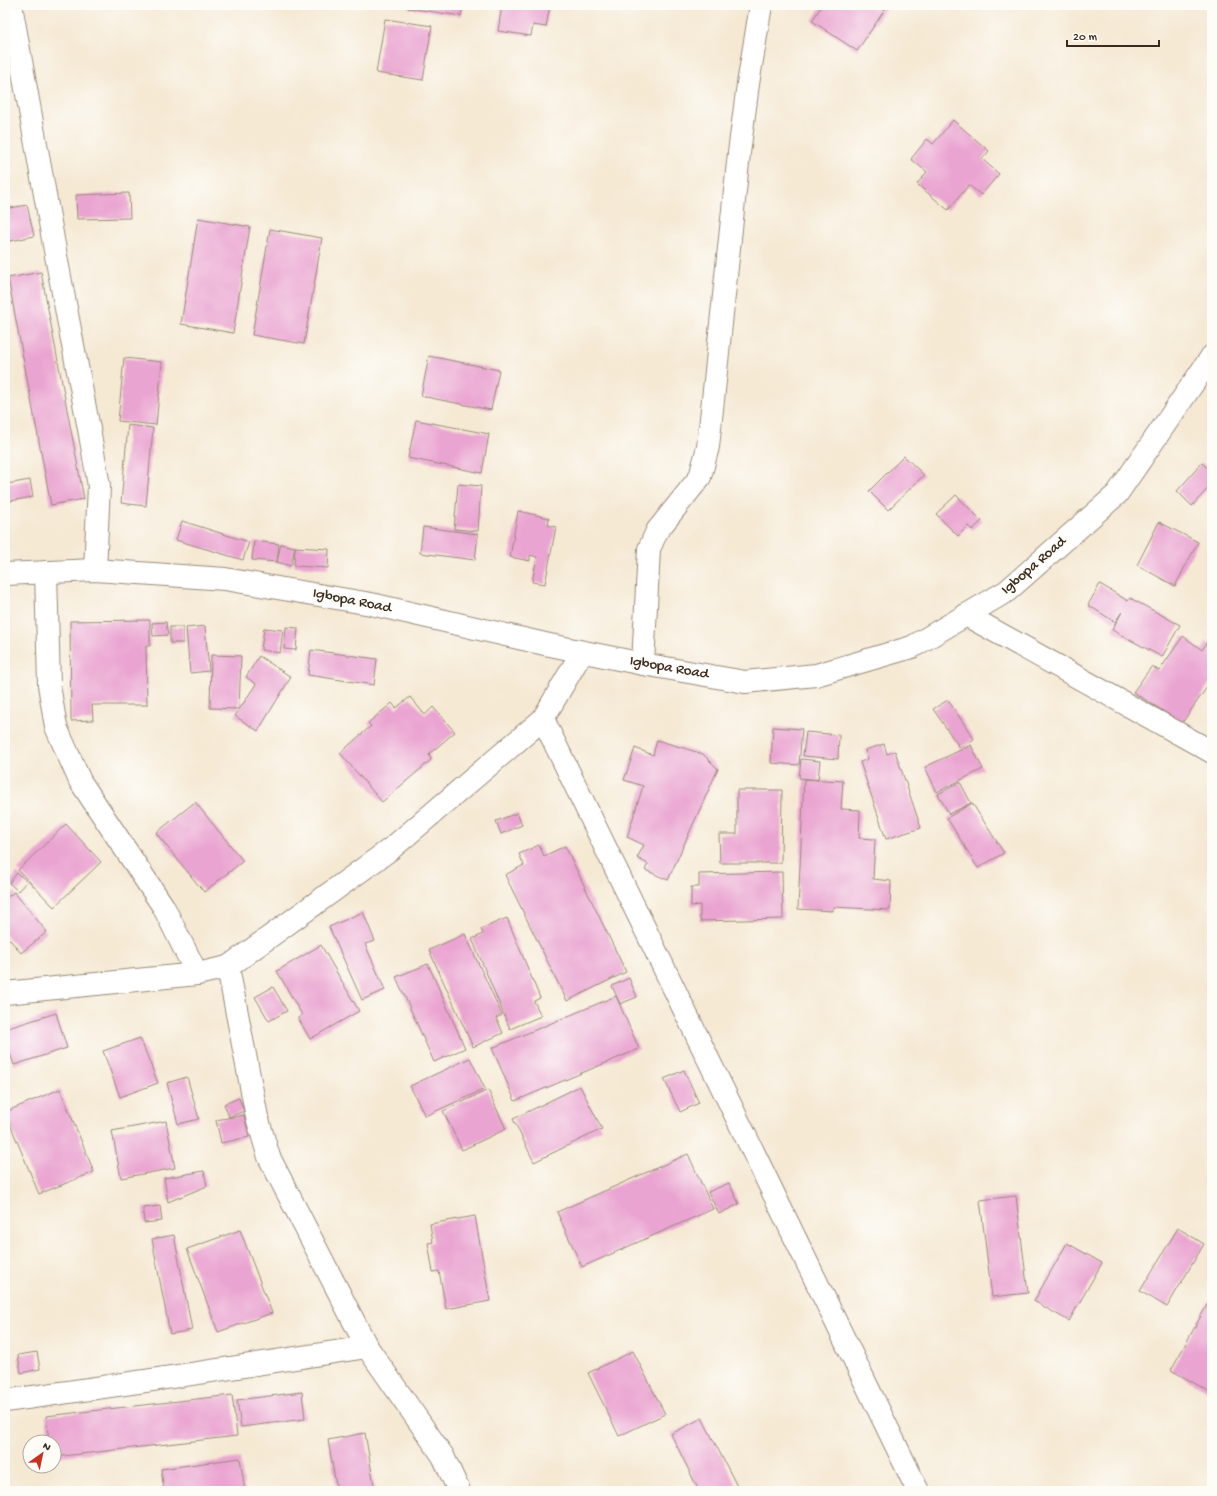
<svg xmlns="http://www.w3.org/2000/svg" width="1217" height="1496" font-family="'Gochi Hand',sans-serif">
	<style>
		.building { fill: #eaa4d1 }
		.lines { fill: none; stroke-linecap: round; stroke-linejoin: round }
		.minor-casing { stroke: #988a79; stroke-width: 24 }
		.tertiary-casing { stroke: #988a79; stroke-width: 24 }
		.minor { stroke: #fff; stroke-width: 22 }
		.tertiary { stroke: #fff; stroke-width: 22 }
		.labels { text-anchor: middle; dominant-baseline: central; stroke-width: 4; stroke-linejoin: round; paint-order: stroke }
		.street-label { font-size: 15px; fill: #3b2a1e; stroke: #fdfcf7 }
	</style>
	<rect width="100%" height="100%" fill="#fdfcf7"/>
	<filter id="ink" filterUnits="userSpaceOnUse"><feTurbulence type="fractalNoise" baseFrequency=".025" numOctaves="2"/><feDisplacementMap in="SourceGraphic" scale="8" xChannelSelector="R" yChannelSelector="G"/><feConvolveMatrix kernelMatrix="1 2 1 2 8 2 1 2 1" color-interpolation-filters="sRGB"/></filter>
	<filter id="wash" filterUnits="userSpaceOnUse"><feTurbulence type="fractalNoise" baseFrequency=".012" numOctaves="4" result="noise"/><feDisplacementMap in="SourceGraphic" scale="16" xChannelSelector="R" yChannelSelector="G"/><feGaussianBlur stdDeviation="0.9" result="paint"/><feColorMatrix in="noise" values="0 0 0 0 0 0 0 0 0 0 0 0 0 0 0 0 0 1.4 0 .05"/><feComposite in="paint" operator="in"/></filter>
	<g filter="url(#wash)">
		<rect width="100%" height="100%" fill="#f5e9d4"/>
		<g id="blocks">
			<g class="building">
				<polygon points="408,5 463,5 461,16 408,8"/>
				<polygon points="502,5 550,5 546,27 533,25 531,36 498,31"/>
				<polygon points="822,5 888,5 857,51 812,21"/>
				<polygon points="385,19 432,26 423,80 376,73"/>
				<polygon points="953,120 989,151 982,159 999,174 981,195 969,185 948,210 917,184 927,172 911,159 927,139 933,144"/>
				<polygon points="129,193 130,218 77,219 76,195"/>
				<polygon points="27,205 34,236 6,242 5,235 5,209"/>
				<polygon points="198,218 250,227 233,333 181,324"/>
				<polygon points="270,229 322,238 304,344 252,335"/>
				<polygon points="41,272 84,499 51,505 8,278"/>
				<polygon points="429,356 499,370 491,410 421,396"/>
				<polygon points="124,358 162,362 156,425 118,421"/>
				<polygon points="416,420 489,434 482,473 408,458"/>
				<polygon points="128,425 153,428 146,506 121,503"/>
				<polygon points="904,456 924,475 888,510 869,491"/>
				<polygon points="1202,463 1212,472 1212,484 1192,506 1177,491"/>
				<polygon points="30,480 33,497 10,501 7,484"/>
				<polygon points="458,484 481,486 478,531 454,529"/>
				<polygon points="956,495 982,521 972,530 968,526 958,536 936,514"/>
				<polygon points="518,511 549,518 548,525 556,527 545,584 532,582 537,557 530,555 530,561 510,557"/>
				<polygon points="182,521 249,542 243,560 176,540"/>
				<polygon points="1159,522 1198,542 1175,586 1137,565"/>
				<polygon points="423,527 478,534 475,560 420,553"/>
				<polygon points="254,541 279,544 277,562 252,560"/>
				<polygon points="281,544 295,547 291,566 277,562"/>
				<polygon points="295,547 329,549 328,568 294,566"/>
				<polygon points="1100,584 1128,601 1130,598 1180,625 1162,657 1112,630 1122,612 1115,622 1088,605"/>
				<polygon points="150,620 150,646 146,646 147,705 92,705 93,720 71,721 70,621"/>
				<polygon points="166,622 168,635 153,636 152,623"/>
				<polygon points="205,626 209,671 190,673 186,628"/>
				<rect x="170" y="627" width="13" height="16"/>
				<polygon points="286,627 298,628 296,650 284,649"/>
				<polygon points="264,628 283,630 280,653 261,650"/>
				<polygon points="1183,636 1202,650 1207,642 1212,646 1212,680 1182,723 1133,692 1152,666 1159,671"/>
				<polygon points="311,650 377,659 374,685 308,675"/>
				<polygon points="211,655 241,656 239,709 210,708"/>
				<polygon points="259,656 291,677 258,731 235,716 256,684 246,677"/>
				<polygon points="410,697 425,715 433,707 455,732 429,754 431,760 382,802 340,753 371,726 368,723 392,703 396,708"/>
				<polygon points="948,700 974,739 960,748 933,709"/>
				<polygon points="773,727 802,729 799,765 771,763"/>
				<polygon points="806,732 839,735 838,759 803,756"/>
				<polygon points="657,740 703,754 718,769 668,880 645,870 648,864 637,858 644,845 627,837 643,786 624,780 635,748 653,755"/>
				<polygon points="884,744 887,754 895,751 921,828 886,839 860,762 868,759 865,750"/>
				<polygon points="971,745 983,769 937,792 925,767"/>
				<polygon points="801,759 820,761 818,780 799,778"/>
				<polygon points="804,779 843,781 841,809 860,810 859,838 875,839 873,879 891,881 890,910 833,907 833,911 798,909"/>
				<polygon points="960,782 971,803 949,814 938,794"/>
				<polygon points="737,790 782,790 781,863 720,863 719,834 737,834"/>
				<polygon points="195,802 243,861 204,892 156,833"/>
				<polygon points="972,803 1004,853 978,868 947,818"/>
				<polygon points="517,813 522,825 501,834 496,821"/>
				<polygon points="66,824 101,862 54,907 18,870"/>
				<polygon points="539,845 544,856 565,846 626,972 567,1001 505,875 524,865 519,854"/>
				<polygon points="782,872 783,919 700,921 700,905 691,906 691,887 699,887 699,874"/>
				<polygon points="17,873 27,881 18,891 9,883"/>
				<polygon points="14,892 47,932 21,953 5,934 5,899"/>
				<polygon points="363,912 375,941 365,944 385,990 362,1000 329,927"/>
				<polygon points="507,918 540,998 534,1001 541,1016 510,1029 472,939 483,934 481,929"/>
				<polygon points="465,934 502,1015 496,1018 503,1033 473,1047 429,950"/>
				<polygon points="321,945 359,1011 310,1039 298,1018 302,1015 277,971"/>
				<polygon points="428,964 465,1048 434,1062 396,977"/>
				<polygon points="629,978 637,997 620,1004 612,986"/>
				<polygon points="273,987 287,1011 269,1021 255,997"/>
				<polygon points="616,996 639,1049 515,1101 492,1048"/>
				<polygon points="56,1013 67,1048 14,1065 5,1038 5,1029"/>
				<polygon points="140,1038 158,1083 120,1097 103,1051"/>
				<polygon points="470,1058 485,1089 425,1116 410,1086"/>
				<polygon points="684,1070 699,1103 680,1112 664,1079"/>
				<polygon points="187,1077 199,1119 178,1124 167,1083"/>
				<polygon points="580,1086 602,1129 534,1162 513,1119"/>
				<polygon points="60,1089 94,1172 39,1194 5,1112"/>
				<polygon points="488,1090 506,1129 462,1150 443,1111"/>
				<polygon points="239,1098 244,1111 229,1117 224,1104"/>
				<polygon points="244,1115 249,1137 221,1143 216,1120"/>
				<polygon points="166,1121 175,1168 121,1178 112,1131"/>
				<polygon points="688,1154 713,1209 582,1267 557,1212"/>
				<polygon points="204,1171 207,1186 168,1202 164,1178"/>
				<polygon points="729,1183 739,1204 719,1214 708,1192"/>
				<polygon points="1016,1196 1028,1293 992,1297 980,1200"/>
				<polygon points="160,1206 162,1221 144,1223 143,1208"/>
				<polygon points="475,1216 490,1301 446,1309 439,1271 433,1272 428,1243 433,1242 430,1224"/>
				<polygon points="1178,1228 1204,1244 1167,1307 1140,1291"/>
				<polygon points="240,1230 272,1313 218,1332 187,1249"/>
				<polygon points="174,1235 192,1330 170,1334 152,1239"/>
				<polygon points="1067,1243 1102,1263 1069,1321 1034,1301"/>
				<polygon points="1212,1296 1212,1393 1171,1370"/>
				<polygon points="633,1351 665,1414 619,1436 588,1373"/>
				<polygon points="37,1352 40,1369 21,1373 18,1355"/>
				<polygon points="302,1392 305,1419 241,1427 237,1400"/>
				<polygon points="232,1395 237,1436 54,1457 54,1442 49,1442 46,1416"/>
				<polygon points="702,1418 739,1490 737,1491 699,1491 671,1434"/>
				<polygon points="365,1433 375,1491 337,1491 328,1440"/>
				<polygon points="240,1458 245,1491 164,1491 161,1469"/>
				<polygon points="759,1486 761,1491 749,1491"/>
			</g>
		</g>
	</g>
	<g filter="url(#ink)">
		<use href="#blocks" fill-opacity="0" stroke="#988a79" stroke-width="1"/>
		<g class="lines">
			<g class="minor-casing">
				<g id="minor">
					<polyline points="11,5 56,256 89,429 99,486 95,570"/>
					<polyline points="46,572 49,685 56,727 80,781 163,906 197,974 228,967 257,1117 269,1157 367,1347 443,1456 459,1491"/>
					<polyline points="966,615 1212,752"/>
					<polyline points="643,664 649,549 657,531 700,477 708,447 739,153 748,84 761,5"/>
					<polyline points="543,719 918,1491"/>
					<polyline points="228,967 392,848 543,719 582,652"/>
					<polyline points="5,993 197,974"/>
					<polyline points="5,1401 152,1380 367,1347"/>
				</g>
			</g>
			<g class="tertiary-casing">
				<polyline id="tertiary" points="5,574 95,570 225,579 371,604 545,644 643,664 745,682 816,675 912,647 1007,591 1117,494 1212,356"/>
			</g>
			<use href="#minor" class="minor"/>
			<use href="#tertiary" class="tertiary"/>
		</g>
	</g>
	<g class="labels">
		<g class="street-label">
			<text transform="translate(1034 566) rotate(-41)">Igbopa Road</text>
			<text transform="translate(352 601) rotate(11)">Igbopa Road</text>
			<text transform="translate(669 668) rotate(10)">Igbopa Road</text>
		</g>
	</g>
	<rect width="1217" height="1496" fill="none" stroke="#fdfcf7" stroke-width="20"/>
	<g transform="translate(42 1454) rotate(33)"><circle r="19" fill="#fdfcf7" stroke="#afa8a0"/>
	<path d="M0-3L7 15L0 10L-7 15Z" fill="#c8321e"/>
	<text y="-6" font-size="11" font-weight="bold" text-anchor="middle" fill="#3b2a1e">N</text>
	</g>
	<path d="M1067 40v6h92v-6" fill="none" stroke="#3b2a1e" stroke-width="2"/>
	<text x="1073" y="40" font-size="12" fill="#3b2a1e" stroke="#fdfcf7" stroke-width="3" paint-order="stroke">20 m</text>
</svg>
